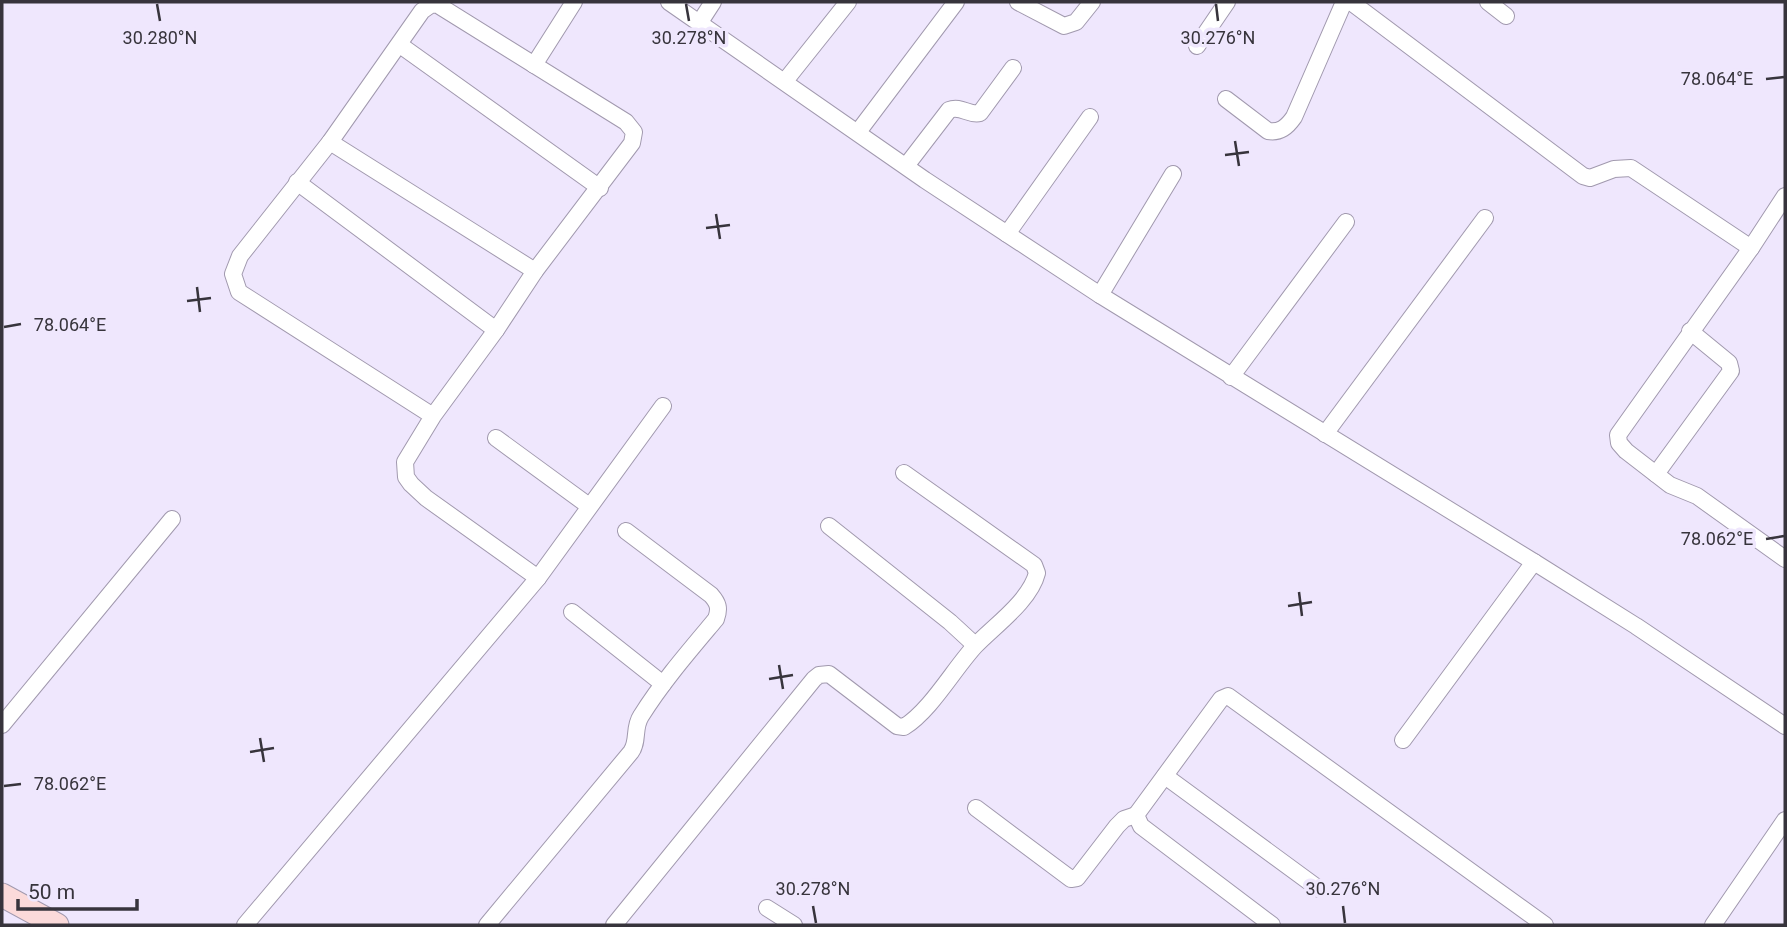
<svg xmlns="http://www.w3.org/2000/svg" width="1787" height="927" font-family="Roboto,sans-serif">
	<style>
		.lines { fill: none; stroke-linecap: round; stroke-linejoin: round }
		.minor-casing { stroke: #a199ae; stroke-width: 18 }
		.secondary-casing { stroke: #a199ae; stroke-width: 25 }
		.minor { stroke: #fff; stroke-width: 16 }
		.secondary { stroke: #fbdada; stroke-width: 23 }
		.ticks { fill: none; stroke: #37343c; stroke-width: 2.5 }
		.ticks-label { font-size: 18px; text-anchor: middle; fill: #37343c; stroke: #efe7fd; stroke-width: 7; stroke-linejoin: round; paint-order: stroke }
	</style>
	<rect width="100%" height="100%" fill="#efe7fd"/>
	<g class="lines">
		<g class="minor-casing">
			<g id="minor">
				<polyline points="669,2 925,180 1100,295 1534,562 1636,626 1785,726"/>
				<polyline points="1018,2 1064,26 1076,22 1092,2"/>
				<polyline points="1351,2 1583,176 1590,178 1614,169 1631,168 1751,248"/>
				<polyline points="1488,2 1506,16"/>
				<polyline points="700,22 713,2"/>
				<polyline points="400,45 600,188"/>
				<polyline points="1197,46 1227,2"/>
				<polyline points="534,65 574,2"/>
				<polyline points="785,81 848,2"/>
				<path d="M 1226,99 L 1268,131 C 1280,133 1287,127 1294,117 L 1344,2"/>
				<polyline points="858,132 956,2"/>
				<polyline points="330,142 535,271"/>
				<path d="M 906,166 L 949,110 C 961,105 969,116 980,113 L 1013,68"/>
				<polyline points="297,182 496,330"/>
				<polyline points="1785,196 1751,248 1618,435 1619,443 1626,451 1670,485 1697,496 1785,559"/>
				<polyline points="1007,234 1090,117"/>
				<polyline points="1100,295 1173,174"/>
				<polyline points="1231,377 1346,222"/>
				<polyline points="433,416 239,292 233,274 240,256 330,142 422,11 432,4 438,5 626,122 634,132 632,143 535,271 496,330 433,416 405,462 406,477 411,484 426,498 538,578"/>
				<polyline points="1325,434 1485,218"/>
				<polyline points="496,438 589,506"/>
				<polyline points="1656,474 1731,371 1729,363 1690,331"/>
				<polyline points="829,526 950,622 975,645"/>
				<polyline points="572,612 663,684"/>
				<polyline points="2,725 172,519"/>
				<polyline points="1403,740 1534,562"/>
				<polyline points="1165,776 1319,889"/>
				<polyline points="976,808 1071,879 1077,878 1117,826 1124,819 1136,815"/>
				<polyline points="767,908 794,925"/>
				<polyline points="245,925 538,578 663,406"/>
				<path d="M 487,925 L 631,752 C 639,741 633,728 641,716 C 663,681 690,650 716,619 C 720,608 718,603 711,595 L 626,531"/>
				<path d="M 614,925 L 814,679 L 819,675 L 829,674 L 897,726 L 904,727 C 931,710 953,670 975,646 C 994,626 1030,601 1037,573 L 1034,565 L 904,473"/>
				<polyline points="1272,925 1141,826 1136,815 1221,699 1228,696 1545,925"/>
				<polyline points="1713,925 1785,820"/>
			</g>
		</g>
		<g class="secondary-casing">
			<polyline id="secondary" points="2,895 57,925"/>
		</g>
		<use href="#minor" class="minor"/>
		<use href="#secondary" class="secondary"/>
	</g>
	<path class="ticks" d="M 157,4 L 160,21M 686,4 L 689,21M 1216,4 L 1218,21M 1766,79 L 1784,77M 1235,141 L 1239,166M 1225,155 L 1249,152M 716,214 L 720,239M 706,228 L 730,225M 197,287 L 200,312M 187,301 L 211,298M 4,327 L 21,324M 1766,539 L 1784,536M 1299,592 L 1302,616M 1288,606 L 1312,602M 779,665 L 783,689M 769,679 L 793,675M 260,738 L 264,762M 250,752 L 274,748M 4,786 L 21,784M 813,906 L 816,923M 1343,906 L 1345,923"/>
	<g class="ticks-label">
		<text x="160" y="44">30.280°N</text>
		<text x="689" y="44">30.278°N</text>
		<text x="1218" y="44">30.276°N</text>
		<text x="1717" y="85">78.064°E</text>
		<text x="70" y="331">78.064°E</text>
		<text x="1717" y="545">78.062°E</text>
		<text x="70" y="790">78.062°E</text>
		<text x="813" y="895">30.278°N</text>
		<text x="1343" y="895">30.276°N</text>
	</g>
	<rect width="1787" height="927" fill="none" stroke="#37343c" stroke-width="7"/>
	<path d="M18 899v10h119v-10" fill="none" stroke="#37343c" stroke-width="3.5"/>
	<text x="28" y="899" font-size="21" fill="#37343c" stroke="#efe7fd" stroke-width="5" paint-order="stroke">50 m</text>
</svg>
